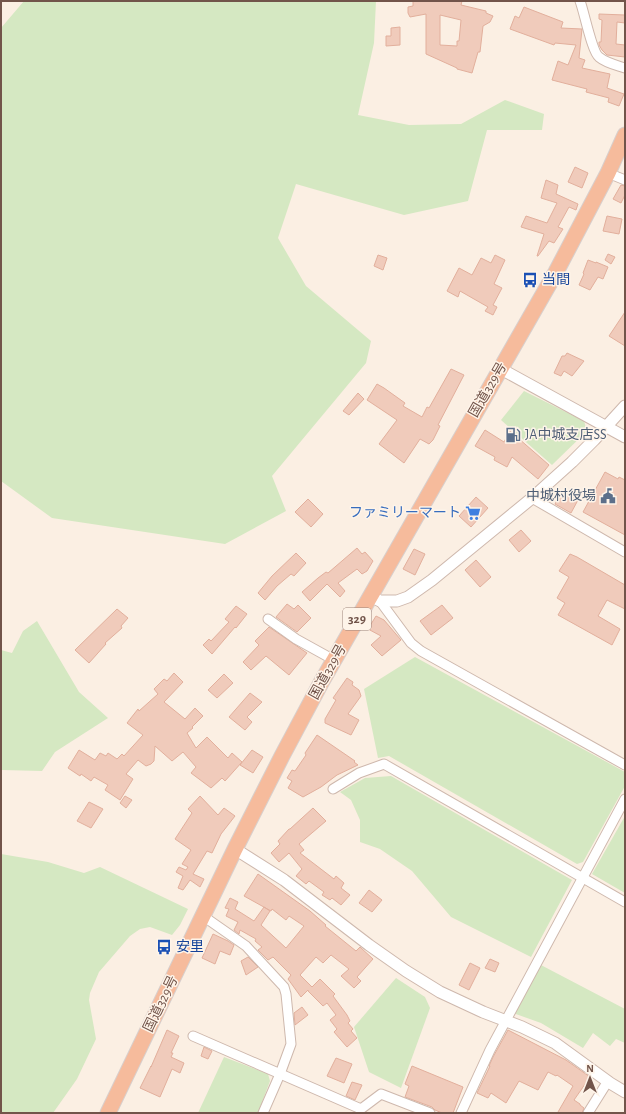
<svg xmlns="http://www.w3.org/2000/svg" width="626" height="1114" font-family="'Alegreya Sans','Noto Sans JP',sans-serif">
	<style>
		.green { fill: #d5e8c2 }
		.building { fill: #f0cbbb; stroke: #e2af9c; fill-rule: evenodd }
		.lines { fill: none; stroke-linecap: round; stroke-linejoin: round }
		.minor-casing { stroke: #ceb8ad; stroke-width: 11 }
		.tertiary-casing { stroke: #ceb8ad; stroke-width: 13 }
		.trunk-casing { stroke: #d8cfcc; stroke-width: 17 }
		.minor { stroke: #fff; stroke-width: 9 }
		.tertiary { stroke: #fff; stroke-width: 11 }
		.trunk { stroke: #f6bb9c; stroke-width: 15 }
		.labels { text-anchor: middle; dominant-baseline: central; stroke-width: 3; stroke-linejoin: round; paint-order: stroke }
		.shield { fill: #fef4e9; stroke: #9c847a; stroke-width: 1 }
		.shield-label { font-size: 13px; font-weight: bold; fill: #72544a }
		.transit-label { font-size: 14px; fill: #164399; stroke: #fef4e9; text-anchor: start }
		.street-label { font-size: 14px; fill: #72544a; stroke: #fef4e9 }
		.service-label { font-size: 14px; fill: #4e5e75; stroke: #fef4e9; text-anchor: start }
		.shop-label { font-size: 14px; fill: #366cbe; stroke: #fef4e9; text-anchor: end }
	</style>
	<rect width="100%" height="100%" fill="#fbefe3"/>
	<g class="green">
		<polygon points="24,1 376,1 374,43 358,115 409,125 461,124 505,100 544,114 542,130 487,130 468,201 404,215 296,184 278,238 306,286 371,341 366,363 272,476 286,511 225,544 52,518 1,481 1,28"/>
		<polygon points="524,391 584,421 587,431 552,465 501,420"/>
		<polygon points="37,621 79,692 108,718 55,752 42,771 2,770 1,771 1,650 12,653 23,631"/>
		<polygon points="415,657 625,772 625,786 583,862 577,864 389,756 378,758 364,689"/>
		<polygon points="391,776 572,880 531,957 451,917 412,871 380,849 360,842 360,820 351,800 340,792 365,778"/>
		<polygon points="625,816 625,893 592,874"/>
		<polygon points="1,854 48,862 84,873 100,867 188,909 180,925 172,935 150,927 140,929 130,936 99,972 90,993 89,1000 96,1039 77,1079 53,1113 1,1113"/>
		<polygon points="539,964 625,1009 625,1043 616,1039 610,1046 593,1033 583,1048 541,1023 513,1013"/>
		<polygon points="396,978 425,997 430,1008 401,1088 369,1072 354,1027"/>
		<polygon points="224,1057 268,1074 270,1081 258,1113 198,1113"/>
	</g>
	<g class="building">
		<path d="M 413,1 L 462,1 L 461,5 L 486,11 L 486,13 L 493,16 L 490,22 L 483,26 L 480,52 L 478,52 L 472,73 L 457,69 L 457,68 L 426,54 L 426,14 L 410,17 L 408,13 L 408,7 L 413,6 ZM 440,15 L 461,20 L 459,41 L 457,41 L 457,46 L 440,45 Z"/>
		<polygon points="524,7 563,22 561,28 582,29 579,58 585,60 582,68 610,74 607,88 624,94 619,106 608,102 609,98 586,92 587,89 552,80 558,61 568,65 576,45 555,43 554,45 510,29 515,16 519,18"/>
		<polygon points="599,14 625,15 625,23 617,22 616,44 625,45 625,57 607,55 602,50 599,45 599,42 601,42 602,20 599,19"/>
		<polygon points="400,27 400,45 386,46 386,36 391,36 391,28"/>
		<polygon points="575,167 588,173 582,188 568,182"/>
		<polygon points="546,180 558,185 556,194 578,204 576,210 569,207 558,227 563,229 554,243 549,241 538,256 537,256 544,234 521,227 526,216 547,223 557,203 541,198"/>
		<polygon points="621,185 625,186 625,195 621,203 613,199"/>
		<polygon points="607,216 622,219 619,234 603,231"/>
		<polygon points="608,254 615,257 611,264 605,260"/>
		<polygon points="378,255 387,258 383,270 374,266"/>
		<polygon points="495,255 505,260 494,284 502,288 493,305 497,307 493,315 485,311 488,307 460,291 458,297 447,291 459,268 472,275 481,258 491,263"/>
		<polygon points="588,260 596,263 596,262 608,267 603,279 598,277 590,290 579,285 584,274 583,273"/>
		<polygon points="625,312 625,346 609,336"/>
		<polygon points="567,353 584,361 572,376 564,371 561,376 554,373 562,356 565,356"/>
		<polygon points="451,369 464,375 438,425 440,426 433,440 429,444 420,439 404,463 379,444 397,420 367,400 377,384 384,388 405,403 403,406 422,417 427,407 429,408"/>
		<polygon points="358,393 364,399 349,415 343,411"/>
		<polygon points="485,430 504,442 510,431 549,465 538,479 512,457 507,467 494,460 495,457 475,446"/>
		<polygon points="605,472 618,479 619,477 625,480 625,535 583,512"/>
		<polygon points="562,491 578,500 571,513 555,504"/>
		<polygon points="476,497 488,508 471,527 459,516"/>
		<polygon points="308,499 323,514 311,527 295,512"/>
		<polygon points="521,530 531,541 519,552 509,540"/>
		<polygon points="357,548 362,554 365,552 373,561 367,571 362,574 357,569 338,583 345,591 340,597 327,584 310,601 302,592 318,578 326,572 328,573"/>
		<polygon points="414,549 425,554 415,575 403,569"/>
		<polygon points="296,553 306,563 294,576 291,574 277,586 265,600 258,593 272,576"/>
		<polygon points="570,554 577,557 625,585 625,609 607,600 598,616 620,629 612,645 558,615 565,603 557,598 569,577 559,571"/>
		<polygon points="476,560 491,577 480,587 465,570"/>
		<polygon points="287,604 294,609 298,605 311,618 297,632 276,617"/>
		<polygon points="442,605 453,618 431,635 420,621"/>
		<polygon points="236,606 247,614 236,628 235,627 212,654 203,645 209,639 211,641 229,622 225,619"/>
		<polygon points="117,609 128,618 121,626 122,628 105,643 106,644 89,663 75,650"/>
		<polygon points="376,616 384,620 401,640 382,656 371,645 381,636 368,629"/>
		<polygon points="269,627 307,653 289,675 266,656 251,670 243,662 259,645 255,641"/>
		<polygon points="174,673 183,682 164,702 185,719 195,708 203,716 192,727 193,728 187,733 196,748 207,737 228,758 232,753 242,762 225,781 222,778 211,788 191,773 196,767 183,752 172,761 155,746 154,761 151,764 146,766 138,760 126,774 133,779 120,800 105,790 108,785 94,777 91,781 81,774 80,776 68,768 79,750 95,760 100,753 106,756 108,753 117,759 122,754 124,756 143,735 127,723 138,709 139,711 158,694 154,689 164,679 167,681"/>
		<polygon points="224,674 233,683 217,698 208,690"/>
		<polygon points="347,678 353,682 352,685 359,690 361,696 348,714 359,720 351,735 325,723 325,719 336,700 333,698"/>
		<polygon points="250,693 262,702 247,717 252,722 245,730 229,717"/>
		<polygon points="317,735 355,761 354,762 358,765 337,775 321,787 303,797 288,788 292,781 287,778 292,770 295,771 306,755 305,753"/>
		<polygon points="252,750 263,757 253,773 240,765"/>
		<polygon points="125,796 132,800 126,808 120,803"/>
		<polygon points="200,796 218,815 224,808 235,816 221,834 212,853 207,851 193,874 204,879 200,887 190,880 183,890 178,888 183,876 176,872 179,867 186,870 188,867 182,864 191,850 175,839 192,813 188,809"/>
		<polygon points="89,802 103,809 91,828 77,821"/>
		<polygon points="313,808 326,821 299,844 304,850 300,853 334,879 336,876 344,883 341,888 350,895 341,905 332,898 330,900 322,895 324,892 309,881 306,884 296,876 302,869 289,853 279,862 271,853 280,844 278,841 289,829 290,829"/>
		<polygon points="258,874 310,911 326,925 325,926 356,951 360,947 373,959 357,977 361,981 354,988 341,976 349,969 331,955 323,963 316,957 300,975 312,987 320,979 335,994 333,996 347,1015 350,1021 348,1023 353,1029 351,1031 357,1038 347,1047 334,1032 337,1029 330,1020 336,1015 327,1003 323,1006 308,991 308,990 301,997 288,979 291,975 273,957 268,960 258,950 262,947 255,941 256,939 240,930 239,934 234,930 238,922 226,916 229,909 225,908 230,898 238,902 235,909 254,921 264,907 270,911 261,925 286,948 304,926 289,916 286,920 272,909 271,911 244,896"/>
		<polygon points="369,890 382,900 372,912 359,903"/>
		<polygon points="213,934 228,941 234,945 230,955 220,951 215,964 202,958"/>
		<polygon points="248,957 258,967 246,975 241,961"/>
		<polygon points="490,959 499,963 495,972 485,968"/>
		<polygon points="470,963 480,968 469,990 459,985"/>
		<polygon points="302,1007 308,1015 295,1025 294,1013"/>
		<polygon points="167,1030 179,1036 171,1053 173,1053 171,1057 184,1063 180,1073 172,1069 160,1097 140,1088 151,1066 151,1067"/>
		<polygon points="508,1030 566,1060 590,1077 574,1100 580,1104 580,1105 584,1108 582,1113 559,1113 558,1112 573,1086 557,1075 556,1076 548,1072 538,1090 519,1081 506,1103 491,1093 488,1098 477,1093 490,1066 489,1066 493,1057"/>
		<polygon points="204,1047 212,1051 208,1059 201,1056"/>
		<polygon points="336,1058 352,1064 344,1083 327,1076"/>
		<polygon points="412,1066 463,1087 453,1113 442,1113 435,1110 432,1107 405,1097 409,1086 405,1084"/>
		<polygon points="352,1082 362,1085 355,1100 346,1096"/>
	</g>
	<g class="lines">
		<g class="minor-casing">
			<g id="minor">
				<path d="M 580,1 C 584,11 592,52 599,57 C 606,63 616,65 625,68"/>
				<polyline points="608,173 625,180"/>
				<polyline points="532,498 625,552"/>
				<polyline points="380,601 411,643 421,651 625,765"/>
				<polyline points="268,619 296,639 334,660"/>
				<polyline points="333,789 359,773 384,764 625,902"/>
				<polyline points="203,916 246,946 284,987 286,994 291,1044 280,1074 263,1113"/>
				<polyline points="193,1036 361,1109 381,1094 430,1113"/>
				<polyline points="461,1113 490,1050 625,799"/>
				<polyline points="588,1113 608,1081"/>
			</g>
		</g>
		<g class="tertiary-casing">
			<g id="tertiary">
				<polyline points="501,369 625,437"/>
				<polyline points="370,596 380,601 397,601 408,597 432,580 532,498 572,462 594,440 625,406"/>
				<polyline points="235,849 284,880 369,945 406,971 440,992 483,1012 522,1027 555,1043 610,1083 625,1092"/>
			</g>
		</g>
		<g class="trunk-casing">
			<polyline id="trunk" points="108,1113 235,849 282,756 322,681 556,272 608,173 625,135"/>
		</g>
		<use href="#minor" class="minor"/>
		<use href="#tertiary" class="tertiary"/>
		<use href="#trunk" class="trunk"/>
	</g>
	<defs>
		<g id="bus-bare" transform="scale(1.2)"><path d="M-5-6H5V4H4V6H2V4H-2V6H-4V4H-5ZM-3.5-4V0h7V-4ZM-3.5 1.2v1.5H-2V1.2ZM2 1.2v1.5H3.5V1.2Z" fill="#1a4fb4" stroke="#fef4e9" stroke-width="2.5" paint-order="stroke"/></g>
		<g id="fuel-bare" transform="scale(1.2)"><path d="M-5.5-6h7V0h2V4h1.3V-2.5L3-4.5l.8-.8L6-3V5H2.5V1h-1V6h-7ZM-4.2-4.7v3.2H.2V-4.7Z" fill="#5c6f8a" stroke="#fef4e9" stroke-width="2.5" paint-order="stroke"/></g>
		<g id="civic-bare" transform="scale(1.2)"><path d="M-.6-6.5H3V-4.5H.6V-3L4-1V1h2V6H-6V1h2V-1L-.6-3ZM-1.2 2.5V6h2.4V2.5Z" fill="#5c6f8a" stroke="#fef4e9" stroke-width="2.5" paint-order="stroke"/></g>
		<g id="supermarket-bare" transform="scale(1.2)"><path d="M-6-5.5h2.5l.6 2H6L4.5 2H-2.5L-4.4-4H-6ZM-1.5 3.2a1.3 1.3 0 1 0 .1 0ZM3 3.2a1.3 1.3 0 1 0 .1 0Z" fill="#3f7fe0" stroke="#fef4e9" stroke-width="2.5" paint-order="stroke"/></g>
	</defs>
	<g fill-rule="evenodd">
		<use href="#bus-bare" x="530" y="280"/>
		<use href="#fuel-bare" x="513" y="435"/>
		<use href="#civic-bare" x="608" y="496"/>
		<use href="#supermarket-bare" x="473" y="513"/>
		<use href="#bus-bare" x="164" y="947"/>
	</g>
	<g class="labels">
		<rect class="shield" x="343" y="608" width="28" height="22" rx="3"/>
		<g class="shield-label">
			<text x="357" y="619">329</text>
		</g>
		<g class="transit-label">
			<text x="542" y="280">当間</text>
			<text x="176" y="947">安里</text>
		</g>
		<g class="street-label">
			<text transform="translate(488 390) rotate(-60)">国道329号</text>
			<text transform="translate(328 672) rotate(-61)">国道329号</text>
			<text transform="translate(161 1004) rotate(-64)">国道329号</text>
		</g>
		<g class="service-label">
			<text x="525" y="435">JA中城支店SS</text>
			<text x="596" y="496" text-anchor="end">中城村役場</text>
		</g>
		<g class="shop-label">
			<text x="461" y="513">ファミリーマート</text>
		</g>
	</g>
	<rect width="626" height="1114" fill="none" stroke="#72544a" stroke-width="4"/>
	<g transform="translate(590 1078)" stroke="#fef4e9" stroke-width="3" paint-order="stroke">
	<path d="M0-3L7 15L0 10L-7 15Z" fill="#72544a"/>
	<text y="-6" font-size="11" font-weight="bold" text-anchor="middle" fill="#72544a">N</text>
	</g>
</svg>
